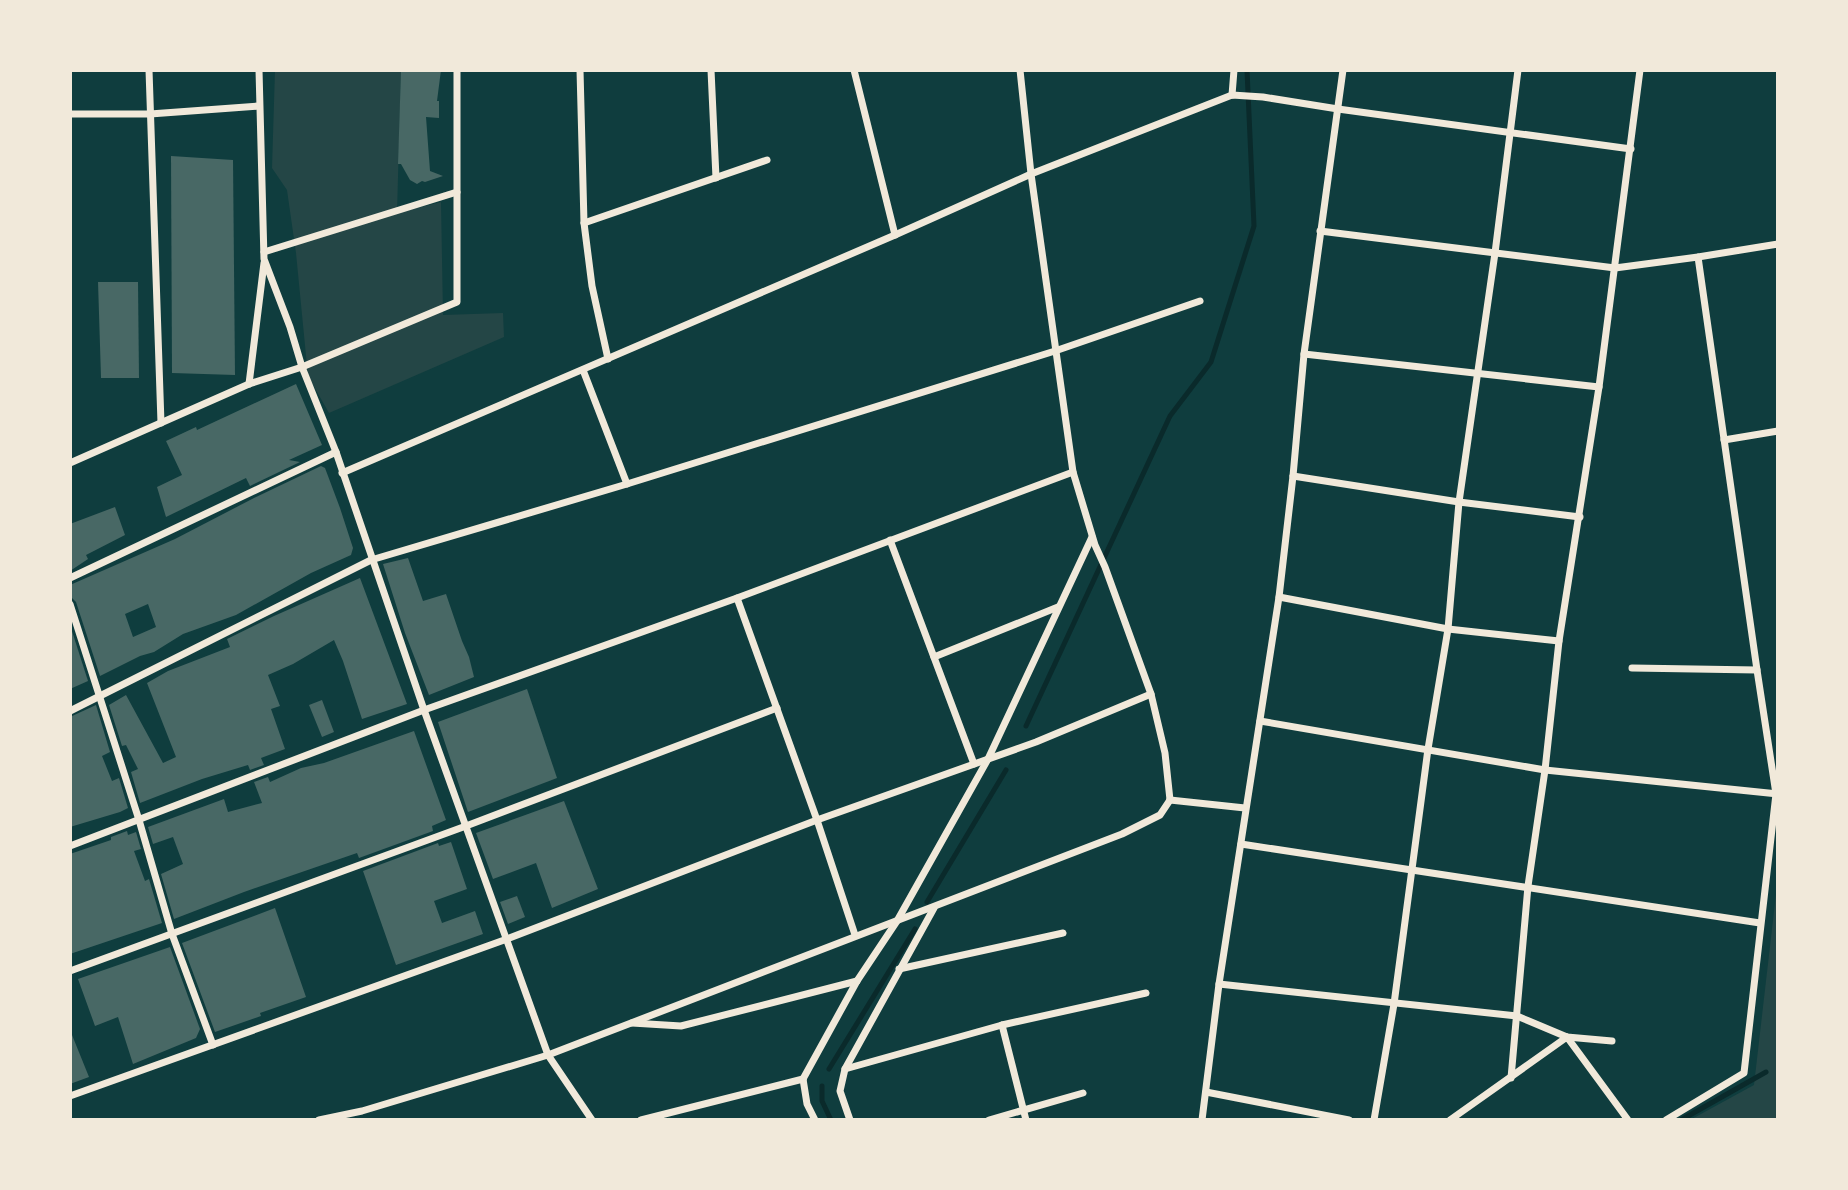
<svg xmlns="http://www.w3.org/2000/svg" width="1848" height="1190" font-family="'Asap Condensed',sans-serif">
	<style>
		.green { fill: #244646 }
		.lines { fill: none; stroke-linecap: round; stroke-linejoin: round }
		.stream { stroke: #0a2a2b; stroke-width: 5 }
		.building { fill: #486865; fill-rule: evenodd }
		.minor { stroke: #f1e9da; stroke-width: 7 }
	</style>
	<rect width="100%" height="100%" fill="#0f3d3e"/>
	<g class="green">
		<polygon points="275,70 401,70 397,213 441,202 443,315 503,313 504,337 329,413 308,376 296,253 287,190 272,168"/>
		<polygon points="1778,877 1778,1120 1690,1120 1754,1085"/>
	</g>
	<g class="lines">
		<g class="stream">
			<polyline points="1026,726 1170,416 1211,362 1254,226 1247,70"/>
			<polyline points="927,902 1006,770"/>
			<polyline points="829,1069 915,929"/>
			<polyline points="822,1086 822,1101 831,1120"/>
			<polyline points="1681,1120 1766,1072"/>
		</g>
	</g>
	<g class="building">
		<polygon points="401,70 441,70 437,101 439,101 439,118 426,117 430,171 443,176 425,182 422,181 417,184 410,180 401,164 398,164"/>
		<polygon points="171,156 233,160 235,375 172,373"/>
		<polygon points="98,282 138,282 139,378 101,378"/>
		<polygon points="296,384 322,445 289,460 300,462 250,486 246,478 166,517 157,487 182,475 166,441 196,427 197,430"/>
		<path d="M 321,466 L 325,468 L 340,508 L 353,548 L 351,555 L 311,573 L 236,615 L 183,634 L 154,652 L 140,656 L 100,676 L 76,602 L 72,598 L 70,585 L 175,539 L 254,498 ZM 148,604 L 156,627 L 133,637 L 125,614 Z"/>
		<polygon points="115,507 125,535 86,555 88,559 70,571 70,524"/>
		<polygon points="408,558 423,601 446,594 462,641 469,657 474,677 429,695 405,633 383,564"/>
		<polygon points="360,578 407,704 362,719 343,661 334,640 293,664 268,675 280,706 271,709 285,749 261,758 264,765 250,770 248,765 202,779 140,803 131,772 138,769 126,745 122,746 109,705 126,695 163,763 176,757 147,683 168,671 230,647 227,639 274,616"/>
		<polygon points="70,625 88,681 70,689"/>
		<polygon points="527,689 557,778 468,812 438,722"/>
		<polygon points="322,700 334,732 322,737 309,705"/>
		<polygon points="96,705 110,752 102,756 112,781 119,778 128,808 120,812 70,827 70,717"/>
		<polygon points="414,731 446,820 432,826 433,831 359,858 357,853 244,892 174,919 161,874 183,864 173,837 153,844 148,827 224,799 228,812 262,803 254,782 268,777 270,782 301,768 324,763"/>
		<polygon points="564,801 598,889 552,908 536,863 493,879 476,833"/>
		<polygon points="127,831 128,835 136,832 141,849 134,851 145,881 149,879 162,923 70,954 70,854 111,840 111,837"/>
		<polygon points="451,842 467,889 434,901 442,923 475,911 483,934 396,965 363,871 438,843 439,846"/>
		<polygon points="517,896 525,917 508,924 500,902"/>
		<polygon points="275,908 306,997 260,1013 261,1016 215,1032 182,943"/>
		<polygon points="170,947 200,1029 196,1038 133,1064 118,1017 95,1026 78,979"/>
		<polygon points="70,1030 89,1077 70,1084"/>
	</g>
	<g class="lines">
		<g class="minor">
			<polyline points="149,70 161,423"/>
			<polyline points="259,70 264,259 290,327 302,367 336,452 424,710 548,1055 592,1120"/>
			<polyline points="580,70 584,223 592,286 608,359"/>
			<polyline points="711,70 716,178"/>
			<polyline points="854,70 895,235"/>
			<polyline points="1020,70 1031,174 1073,472 1095,545 1105,567 1151,694 1165,753 1170,800"/>
			<polyline points="1232,95 1234,70"/>
			<polyline points="70,114 150,114 259,106"/>
			<polyline points="584,223 767,160"/>
			<polyline points="1320,231 1615,268 1698,257 1778,244"/>
			<polyline points="264,252 457,192"/>
			<polyline points="1304,354 1599,387"/>
			<polyline points="583,370 627,484"/>
			<polyline points="249,384 264,263"/>
			<polyline points="1724,440 1778,431"/>
			<polyline points="70,463 249,384 302,367 457,302 457,70"/>
			<polyline points="342,473 895,235 1031,174 1232,95 1263,97 1338,109 1631,149"/>
			<polyline points="1293,476 1459,502 1580,517"/>
			<polyline points="890,540 974,764"/>
			<polyline points="70,578 336,452"/>
			<polyline points="1279,597 1448,629 1559,641"/>
			<polyline points="737,598 817,820 855,935"/>
			<polyline points="70,604 139,820 172,934 213,1045"/>
			<polyline points="934,657 1058,607"/>
			<polyline points="1632,668 1757,670"/>
			<polyline points="70,711 371,560 627,484 1055,351 1200,301"/>
			<polyline points="1260,721 1545,770 1778,794"/>
			<polyline points="1170,800 1245,808"/>
			<path d="M 1241,844 C 1414,871 1587,896 1760,923"/>
			<polyline points="70,846 424,710 737,598 1073,472"/>
			<polyline points="899,969 1063,933"/>
			<polyline points="70,971 466,826 777,708"/>
			<polyline points="1219,984 1517,1016 1567,1037 1612,1041"/>
			<polyline points="632,1023 681,1026 857,981"/>
			<polyline points="1002,1025 1026,1120"/>
			<polyline points="845,1069 1002,1025 1146,993"/>
			<polyline points="1511,1078 1528,886 1545,770 1559,641 1599,387 1640,70"/>
			<polyline points="803,1079 857,981 897,921 988,759 1092,537"/>
			<polyline points="803,1079 807,1104 815,1120"/>
			<polyline points="1206,1092 1349,1120"/>
			<polyline points="70,1096 507,939 817,820 1036,742 1151,694"/>
			<polyline points="319,1120 362,1111 548,1055 1122,834 1160,815 1170,800"/>
			<polyline points="641,1120 803,1079"/>
			<polyline points="850,1120 840,1091 845,1069 934,908"/>
			<polyline points="989,1120 1083,1093"/>
			<polyline points="1202,1120 1219,984 1279,597 1293,476 1304,354 1343,70"/>
			<polyline points="1374,1120 1394,1004 1428,749 1448,629 1459,502 1495,253 1518,70"/>
			<polyline points="1450,1120 1567,1037 1628,1120"/>
			<polyline points="1666,1120 1744,1073 1776,794 1757,670 1698,257"/>
		</g>
	</g>
	<rect width="1848" height="1190" fill="none" stroke="#f1e9da" stroke-width="144"/>
</svg>
